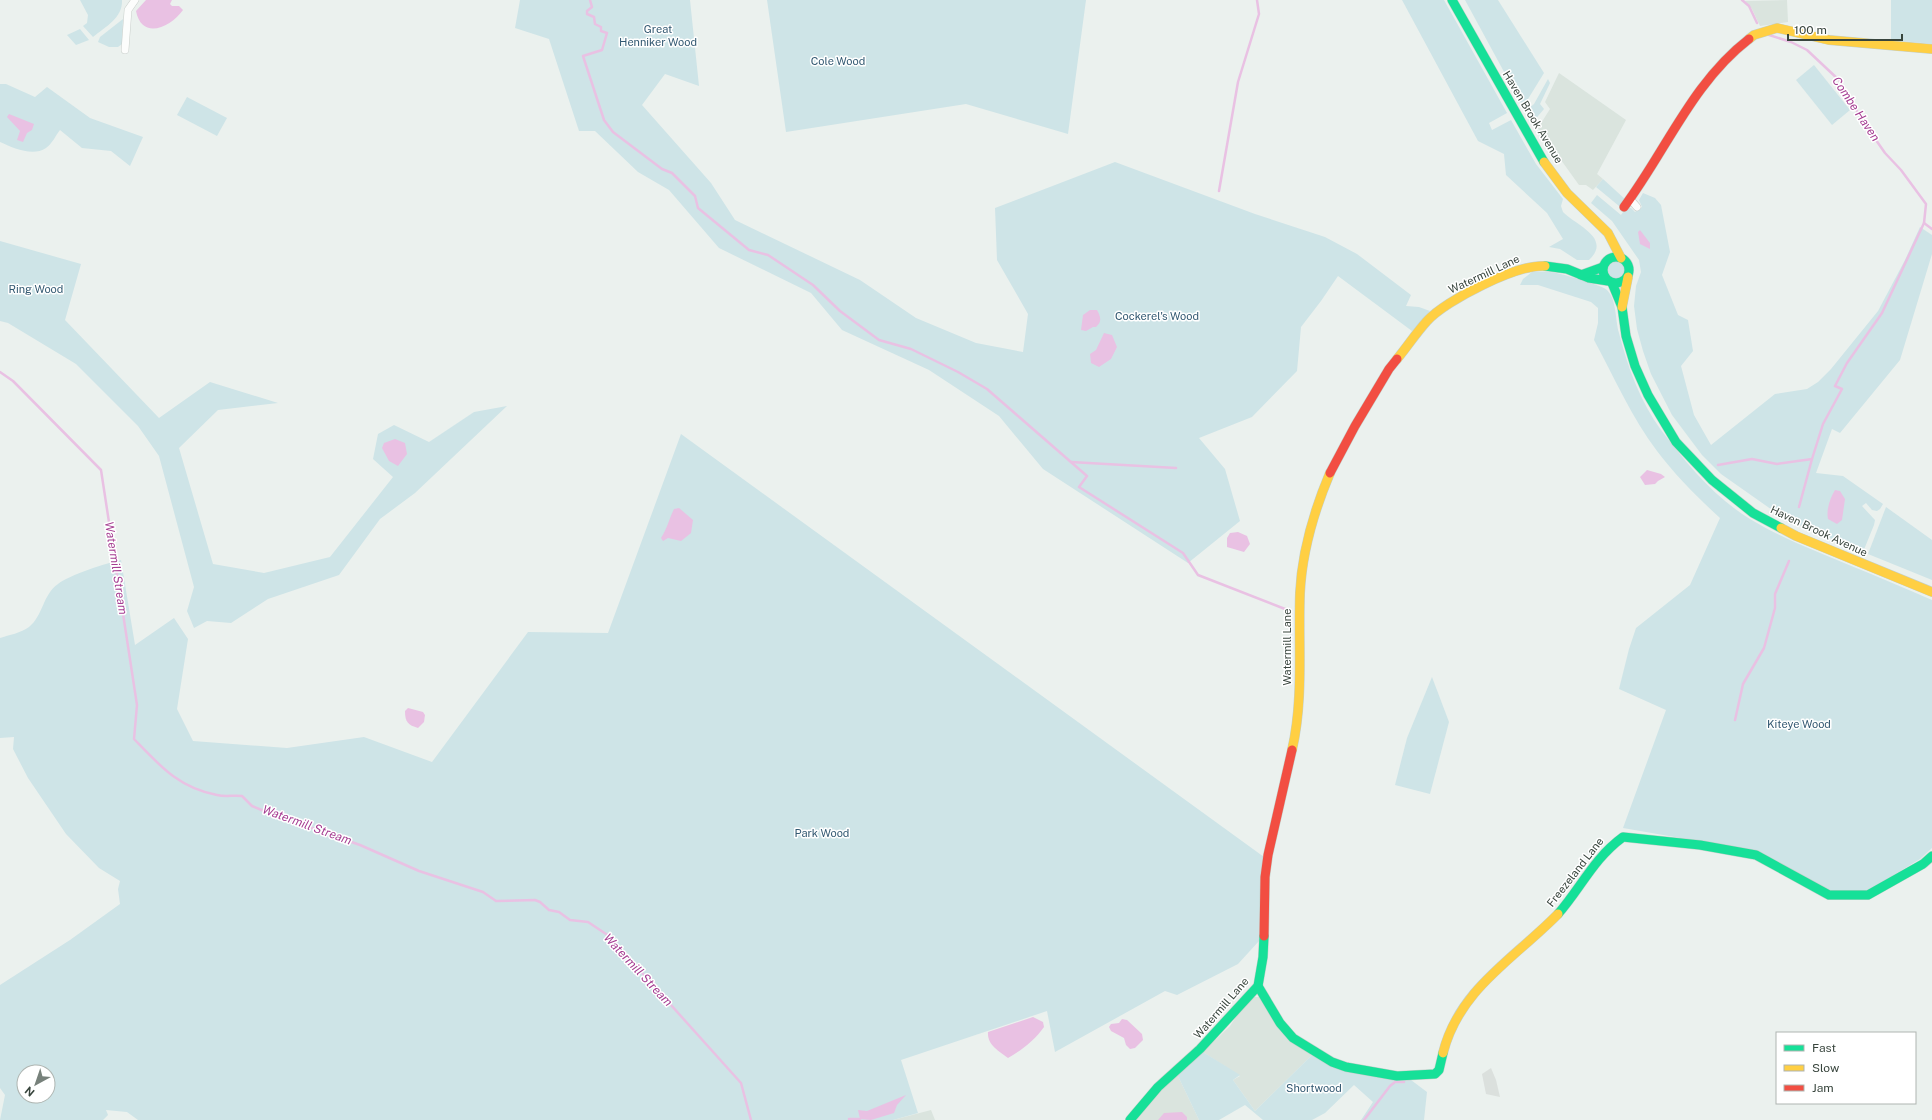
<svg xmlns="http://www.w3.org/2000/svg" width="1932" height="1120" font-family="'Public Sans',sans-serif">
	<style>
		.residential { fill: #dae4de }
		.green { fill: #cee4e7; fill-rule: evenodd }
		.parking { fill: #dbe0dd }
		.water { fill: #e9c1e3 }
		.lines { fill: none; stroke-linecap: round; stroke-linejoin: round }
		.stream { stroke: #e9c1e3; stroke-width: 2.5 }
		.street-casing { stroke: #c9cfcb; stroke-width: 8 }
		.fast-casing { stroke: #c3cfc9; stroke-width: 10 }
		.slow-casing { stroke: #c3cfc9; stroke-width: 10 }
		.jam-casing { stroke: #c3cfc9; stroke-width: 10 }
		.street { stroke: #fcfdfc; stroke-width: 7 }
		.fast { stroke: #16e098; stroke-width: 9 }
		.slow { stroke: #ffcf43; stroke-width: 9 }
		.jam { stroke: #f24e42; stroke-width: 9 }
		.labels { text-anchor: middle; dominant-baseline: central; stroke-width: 3; stroke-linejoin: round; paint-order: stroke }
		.park-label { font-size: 11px; fill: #325871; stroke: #fff }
		.street-label { font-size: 11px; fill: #38453d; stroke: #fff }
		.water-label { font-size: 12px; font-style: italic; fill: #a53d92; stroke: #fff }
	</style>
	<rect width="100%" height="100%" fill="#ebf1ee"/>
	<g class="residential">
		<polygon points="1787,0 1788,22 1760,26 1752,9 1745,1"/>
		<polygon points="1559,73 1626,120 1597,174 1603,179 1593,190 1586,185 1579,185 1538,128 1550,109 1545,102"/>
		<polygon points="1254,997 1261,997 1312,1055 1255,1111 1233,1080 1240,1076 1203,1052 1230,1026 1240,1011"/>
		<polygon points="1177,1074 1199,1120 1134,1120"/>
		<polygon points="931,1110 935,1120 893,1120"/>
	</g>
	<g class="green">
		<path d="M 80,0 L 122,0 C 123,18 105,27 93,37 L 83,26 L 87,23 L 88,15 Z"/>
		<polygon points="520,0 690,0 699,86 665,74 642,105 711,183 735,220 860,280 916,318 976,343 1023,352 1028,314 997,260 995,208 1115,162 1255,214 1325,237 1357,254 1411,295 1406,306 1419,307 1430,311 1412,331 1338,276 1321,301 1301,327 1297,371 1252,417 1199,438 1225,469 1240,521 1188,563 1043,469 999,416 929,370 842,330 811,293 719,248 669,190 638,172 595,131 579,131 549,39 515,28"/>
		<polygon points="767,0 1086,0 1068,134 966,104 786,132"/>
		<path d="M 1402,0 L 1444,0 L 1507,113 L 1489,123 L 1492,130 L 1511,120 L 1536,164 L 1563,199 L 1561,206 L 1563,212 C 1577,226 1612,238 1589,260 L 1577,260 L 1560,249 L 1549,247 L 1563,239 L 1547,213 L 1506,175 L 1504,154 L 1478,141 Z"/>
		<polygon points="1465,0 1498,0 1544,73 1528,99 1522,105"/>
		<polygon points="1891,0 1932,0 1932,44 1891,40"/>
		<polygon points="123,19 122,44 118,47 109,47 98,42 100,37"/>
		<polygon points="80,29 89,40 76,45 67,35"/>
		<polygon points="1814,65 1850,110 1832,125 1796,80"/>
		<polygon points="1548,79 1550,83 1540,104 1544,109 1533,122 1526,111 1534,104"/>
		<path d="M 0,84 L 6,84 L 35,97 L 47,87 L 90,118 L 143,137 L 130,166 L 111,151 L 82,148 L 60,130 C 56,135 52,144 46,148 C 33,157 13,148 0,142 Z"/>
		<polygon points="187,97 227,118 217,136 177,115"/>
		<polygon points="1603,179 1626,200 1619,206 1596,187"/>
		<polygon points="1643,193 1655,198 1661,205 1670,252 1662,275 1678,315 1688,320 1693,351 1681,366 1694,415 1711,445 1775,394 1807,389 1818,382 1831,369 1878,311 1905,260 1920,227 1932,235 1932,254 1900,360 1840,433 1832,429 1816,473 1843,476 1883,504 1880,509 1877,511 1872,510 1866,503 1862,506 1875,520 1874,525 1863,552 1799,525 1775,512 1721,474 1702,455 1672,415 1651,374 1643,351 1637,329 1634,306 1636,286 1641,272 1639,260 1612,221 1591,203 1597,195 1621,215 1626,208 1631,208 1635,212 1642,207 1639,200"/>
		<polygon points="0,241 81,264 65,320 159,418 210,382 278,403 218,410 179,448 213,564 264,573 330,557 393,477 373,459 378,434 394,425 429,442 474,412 507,406 415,493 380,519 339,575 268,599 231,623 207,621 194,628 187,611 194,587 159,456 138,426 76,364 8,323 0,321"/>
		<circle cx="1616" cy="270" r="10"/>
		<path d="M 1532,272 C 1538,272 1545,271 1550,272 C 1557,272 1604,286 1607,290 C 1617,300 1615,320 1619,333 C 1628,368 1640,401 1661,430 C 1686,463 1714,497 1750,519 C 1781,538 1815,551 1849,565 C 1877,576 1904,588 1932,600 L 1932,848 L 1920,859 L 1868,891 L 1830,890 L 1755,851 L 1623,828 L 1666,710 L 1619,689 L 1629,649 L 1636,628 L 1690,585 L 1720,518 C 1697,497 1676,476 1657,451 C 1632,418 1614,377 1594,340 L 1598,323 L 1598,308 L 1591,302 L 1538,285 L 1520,285 L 1523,279 Z"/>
		<path d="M 681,434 L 1264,857 L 1259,941 L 1238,964 L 1177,995 L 1165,991 L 1055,1052 L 1047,1011 L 901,1060 L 918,1113 L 893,1120 L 138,1120 L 127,1112 L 106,1110 L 108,1115 L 103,1120 L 0,1120 L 5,1095 L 0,1088 L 0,985 L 70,940 L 120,904 L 118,889 L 120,881 L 99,868 L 66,834 L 28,778 L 13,749 L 14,737 L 0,738 L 0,638 C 9,635 21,633 29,627 C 43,616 43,594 58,584 C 69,575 107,563 121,560 L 135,645 L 174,618 L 188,639 L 177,709 L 193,741 L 287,748 L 364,737 L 432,762 L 528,632 L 608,633 ZM 24,1072 L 48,1072 L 48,1096 L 24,1096 Z"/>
		<polygon points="1886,507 1932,540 1932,580 1868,554"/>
		<polygon points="1432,677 1449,722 1430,794 1395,785 1407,738"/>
		<polygon points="1203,1052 1240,1075 1233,1080 1255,1111 1312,1055 1392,1080 1411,1080 1427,1092 1424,1120 1361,1120 1373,1102 1354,1085 1325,1113 1312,1120 1263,1120 1245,1105 1219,1120 1199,1120 1177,1074"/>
	</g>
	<polygon class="parking" points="1491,1068 1496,1080 1500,1097 1486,1094 1482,1074"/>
	<g class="water">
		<path d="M 146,0 L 172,0 L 170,4 L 172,6 L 179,6 L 183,10 C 171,27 142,41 136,11 Z"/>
		<polygon points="9,114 34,124 32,130 27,133 23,142 17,140 20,131 7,117"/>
		<polygon points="1640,230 1650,243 1650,249 1640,244 1638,232"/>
		<path d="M 1090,310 L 1097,310 C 1101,317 1102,322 1096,327 L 1093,327 L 1086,331 L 1081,330 L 1083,315 Z"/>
		<polygon points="1104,333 1112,335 1117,347 1111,359 1099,367 1091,363 1090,354 1096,350"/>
		<polygon points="395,439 405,443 407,454 398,466 389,461 382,448 384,443"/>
		<polygon points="1647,470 1661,474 1665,477 1658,481 1655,484 1645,485 1640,477"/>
		<path d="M 1835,490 L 1840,491 L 1845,499 L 1842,520 L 1837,524 L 1828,519 C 1826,510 1830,498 1835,490 Z"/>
		<path d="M 679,508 L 693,520 L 691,533 L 681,541 L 668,538 L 663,541 L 661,538 C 667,529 669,519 674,509 Z"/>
		<polygon points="1238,532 1247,536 1250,544 1244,552 1227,547 1227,538 1230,533"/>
		<path d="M 408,708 L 423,712 L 425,715 L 424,722 L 418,728 C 408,725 405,722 405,711 Z"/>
		<path d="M 1033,1017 L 1043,1022 L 1044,1027 C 1035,1040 1022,1050 1008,1058 C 999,1051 987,1045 988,1032 Z"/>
		<polygon points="1122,1019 1127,1020 1142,1034 1143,1040 1135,1048 1130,1049 1126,1045 1124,1038 1111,1031 1109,1027 1111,1024 1119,1023"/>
		<polygon points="906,1095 897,1105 894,1113 871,1120 860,1119 858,1110 867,1111"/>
		<polygon points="1182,1112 1187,1117 1187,1120 1158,1120 1164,1113"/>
	</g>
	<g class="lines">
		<g class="stream">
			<polyline points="590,0 592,7 587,11 587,14 594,17 595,24 601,27 601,31 607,33 602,50 583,56 604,120 613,132 662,169 672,173 695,196 698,208 749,250 768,255 813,285 840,311 879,340 911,349 958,372 987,389 1087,476 1079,487 1183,553 1198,575 1285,609"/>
			<polyline points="1742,0 1749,6 1757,23"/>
			<polyline points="1766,34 1791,42 1807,50 1840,81 1862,120 1885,153 1901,170 1926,204 1924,223 1932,229"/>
			<polyline points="1219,191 1238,82 1259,14 1257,0"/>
			<path d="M 0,372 L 13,381 L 101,470 L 137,705 L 134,739 C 160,766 179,788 217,795 C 225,797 234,795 242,796 L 252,806 L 264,811 L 360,845 L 419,871 L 483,892 L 496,901 L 535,900 L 540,902 L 549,910 L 559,912 L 570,920 L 588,922 L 609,936 L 741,1083 L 751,1120"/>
			<polyline points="1071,462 1176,468"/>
			<polyline points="1718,465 1752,459 1777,464 1812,459 1823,424 1842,389 1835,386 1847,363 1882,313 1924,223"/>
			<polyline points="1799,507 1812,459"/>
			<polyline points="1735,720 1743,684 1764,648 1775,608 1775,594 1789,561"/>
			<polyline points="849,1119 860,1119"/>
			<polyline points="1364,1120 1390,1086 1395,1082 1404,1082"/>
		</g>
		<g class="street-casing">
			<g id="street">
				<polyline points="125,50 128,10 135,0"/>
				<polyline points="1630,199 1637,207"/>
			</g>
		</g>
		<g class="fast-casing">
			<g id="fast">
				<polyline points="1452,0 1544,162"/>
				<circle cx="1616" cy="270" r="13"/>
				<polyline points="1545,266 1567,269 1589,278 1608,281"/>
				<polyline points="1581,275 1603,267"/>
				<polyline points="1612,283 1622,307 1626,336 1635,366 1648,395 1676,442 1712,480 1753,513 1781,528"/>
				<path d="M 1558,914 C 1581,888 1593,859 1623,837 L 1700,845 L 1756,855 L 1829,895 L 1868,895 L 1923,864 L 1932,856"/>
				<polyline points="1258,986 1280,1023 1293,1038 1332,1062 1346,1067 1397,1076 1435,1074 1439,1070 1443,1053"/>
				<polyline points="1130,1120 1158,1087 1200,1049 1258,986 1263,957 1264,936"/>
			</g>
		</g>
		<g class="slow-casing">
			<g id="slow">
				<polyline points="1749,39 1754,35 1777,28 1829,40 1932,49"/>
				<polyline points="1544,162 1567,193 1608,233 1621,258"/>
				<polyline points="1622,307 1628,277"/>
				<path d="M 1397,359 C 1407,347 1416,333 1427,321 C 1446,300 1517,264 1545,266"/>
				<polyline points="1781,528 1796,536 1932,592"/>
				<path d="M 1292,750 C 1304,698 1298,645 1300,593 C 1302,551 1314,511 1330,473"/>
				<path d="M 1443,1053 C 1459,989 1514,959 1558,914"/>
			</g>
		</g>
		<g class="jam-casing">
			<g id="jam">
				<path d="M 1624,207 C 1666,151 1692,83 1749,39"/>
				<polyline points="1330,473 1355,426 1389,369 1397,359"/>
				<polyline points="1264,936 1265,877 1268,855 1292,750"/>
			</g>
		</g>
		<use href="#street" class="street"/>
		<use href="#fast" class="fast"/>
		<use href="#slow" class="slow"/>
		<use href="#jam" class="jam"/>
	</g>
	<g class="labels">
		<g class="park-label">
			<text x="658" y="29">Great<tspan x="658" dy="13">Henniker Wood</tspan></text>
			<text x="838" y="61">Cole Wood</text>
			<text x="36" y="289">Ring Wood</text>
			<text x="1157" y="316">Cockerel's Wood</text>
			<text x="1799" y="724">Kiteye Wood</text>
			<text x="822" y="833">Park Wood</text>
			<text x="1314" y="1088">Shortwood</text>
		</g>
		<g class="street-label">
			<text transform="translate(1533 117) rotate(59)">Haven Brook Avenue</text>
			<text transform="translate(1484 274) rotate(-25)">Watermill Lane</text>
			<text transform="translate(1819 531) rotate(25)">Haven Brook Avenue</text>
			<text transform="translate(1287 647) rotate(-90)">Watermill Lane</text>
			<text transform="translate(1575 872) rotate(-52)">Freezeland Lane</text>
			<text transform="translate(1221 1008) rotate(-49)">Watermill Lane</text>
		</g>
		<g class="water-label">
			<text transform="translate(1856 109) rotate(56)">Combe Haven</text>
			<text transform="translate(116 568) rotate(81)">Watermill Stream</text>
			<text transform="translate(307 825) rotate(20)">Watermill Stream</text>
			<text transform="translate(638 970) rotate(47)">Watermill Stream</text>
		</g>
	</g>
	<rect x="1776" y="1032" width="140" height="72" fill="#ffffff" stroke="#afb5b1"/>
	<rect x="1784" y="1045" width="20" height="6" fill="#16e098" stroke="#afb5b1"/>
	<text x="1812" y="1052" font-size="12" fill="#38453d">Fast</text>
	<rect x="1784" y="1065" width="20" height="6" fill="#ffcf43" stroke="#afb5b1"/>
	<text x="1812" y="1072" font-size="12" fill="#38453d">Slow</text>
	<rect x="1784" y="1085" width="20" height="6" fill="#f24e42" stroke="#afb5b1"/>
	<text x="1812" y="1092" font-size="12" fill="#38453d">Jam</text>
	<g transform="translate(36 1084) rotate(220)"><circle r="19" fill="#ffffff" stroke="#afb5b1"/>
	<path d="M0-3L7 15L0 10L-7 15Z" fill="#77817b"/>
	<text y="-6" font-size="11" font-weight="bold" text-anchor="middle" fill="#38453d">N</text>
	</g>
	<path d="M1788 34v6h114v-6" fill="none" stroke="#38453d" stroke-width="2"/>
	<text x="1794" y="34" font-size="12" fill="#38453d" stroke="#ffffff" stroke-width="3" paint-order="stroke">100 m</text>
</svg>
